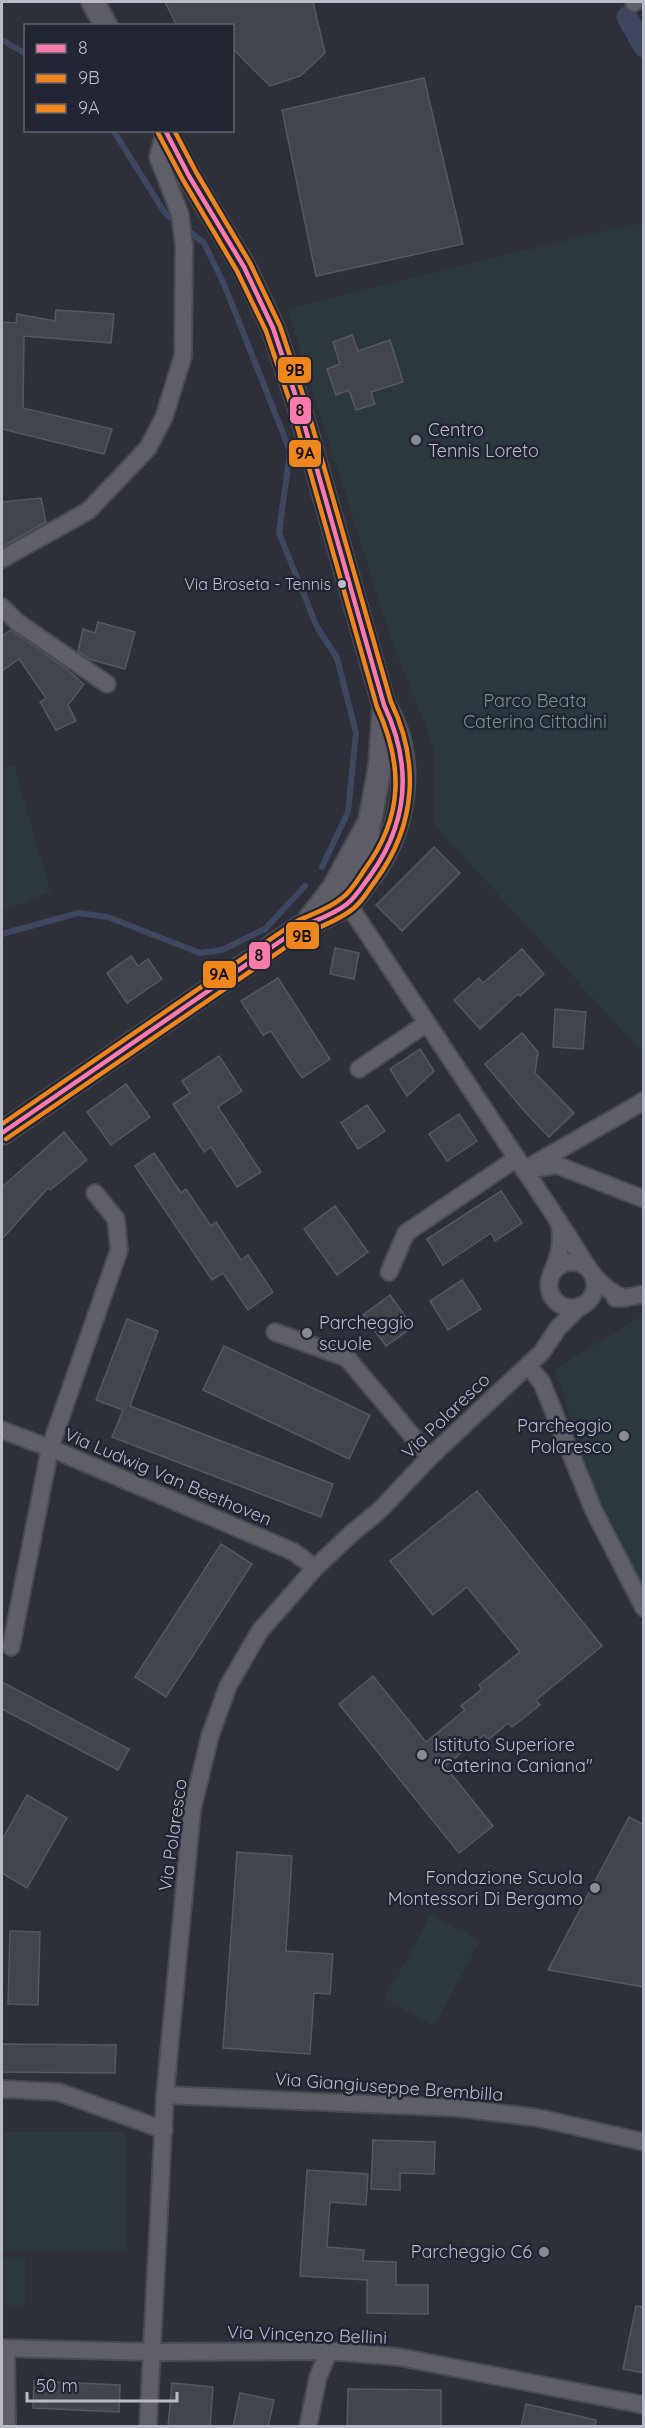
<svg xmlns="http://www.w3.org/2000/svg" width="645" height="2428" font-family="Quicksand,sans-serif">
	<style>
		.green { fill: #2b393f; fill-rule: evenodd }
		.lines { fill: none; stroke-linecap: round; stroke-linejoin: round }
		.stream { stroke: #3e4661; stroke-width: 6 }
		.canal { stroke: #3e4661; stroke-width: 21 }
		.building { fill: #43454d; stroke: #565861; stroke-width: 1.5 }
		.street-casing { stroke: #494b52; stroke-width: 20 }
		.secondary-casing { stroke: #494b52; stroke-width: 26 }
		.street { stroke: #5e5f67; stroke-width: 16 }
		.secondary { stroke: #5c5d66; stroke-width: 22 }
		.bus-1-casing { stroke: #212534; stroke-width: 9 }
		.bus-2-casing { stroke: #212534; stroke-width: 9 }
		.bus-3-casing { stroke: #212534; stroke-width: 9 }
		.bus-1 { stroke: #f87bac; stroke-width: 4.5 }
		.bus-2 { stroke: #ef861d; stroke-width: 4.5 }
		.bus-3 { stroke: #ef861d; stroke-width: 4.5 }
		.poi-dot { fill: #888a97; stroke: #212534; stroke-width: 2 }
		.bus-dot { fill: #b9bbc9; stroke: #212534; stroke-width: 2 }
		.labels { text-anchor: middle; stroke-width: 5; stroke-linejoin: round; paint-order: stroke }
		.bus-label { font-size: 16px; fill: #b9bbc9; stroke: #212534; text-anchor: end }
		.poi-label { font-size: 18px; fill: #b9bbc9; stroke: #212534; text-anchor: start }
		.park-label { font-size: 18px; fill: #729782; stroke: #212534 }
		.street-label { font-size: 18px; fill: #b9bbc9; stroke: #212534 }
		.line-badge { stroke: #212534; stroke-width: 2 }
		.pale-badge-label { font-size: 16px; text-anchor: middle; font-weight: bold; fill: #111 }
	</style>
	<rect width="100%" height="100%" fill="#2d3039"/>
	<g class="green">
		<path d="M 643,223 L 643,1053 L 435,825 L 434,748 L 391,638 L 287,309 L 600,232 ZM 352,335 L 363,367 L 371,364 L 366,348 L 390,340 L 403,381 L 380,389 L 374,374 L 366,376 L 375,404 L 356,410 L 349,390 L 336,394 L 327,369 L 340,364 L 333,341 Z"/>
		<polygon points="14,766 50,891 2,912 2,767"/>
		<polygon points="643,1315 643,1589 598,1506 555,1369"/>
		<polygon points="431,1915 480,1941 434,2026 385,1999"/>
		<rect x="2" y="2132" width="123" height="118"/>
		<rect x="2" y="2258" width="23" height="47"/>
	</g>
	<g class="lines">
		<g class="stream">
			<polyline points="2,40 26,54"/>
			<polyline points="113,130 165,213 204,243 224,284 290,451 279,533 317,627 337,658 356,733 348,812 322,867"/>
			<polyline points="2,934 78,913 108,917 200,953 222,950 265,929 305,886"/>
		</g>
		<polyline class="canal" points="627,17 644,47"/>
	</g>
	<g class="building">
		<polygon points="165,2 313,2 325,53 300,76 270,86 232,48 232,26 177,26"/>
		<polygon points="424,78 463,244 316,276 282,110"/>
		<polygon points="56,310 114,314 111,343 24,336 23,408 112,429 104,454 2,429 2,322 16,323 17,314 55,321"/>
		<polygon points="352,335 358,351 390,340 403,382 371,392 375,404 356,410 349,390 336,395 327,369 340,364 333,342"/>
		<polygon points="41,498 46,522 2,547 2,502"/>
		<polygon points="98,622 135,632 125,669 89,659 78,651 83,629 95,633"/>
		<polygon points="11,630 64,667 84,684 68,705 76,721 56,730 40,702 46,698 19,659 2,671 2,636"/>
		<polygon points="434,847 460,873 402,931 376,905"/>
		<polygon points="335,948 359,953 354,979 330,974"/>
		<polygon points="522,949 544,974 520,996 518,994 480,1029 454,1000 479,978 483,983"/>
		<polygon points="131,956 138,966 148,959 162,979 127,1003 107,973"/>
		<polygon points="278,978 330,1059 302,1078 271,1031 263,1035 241,1001"/>
		<polygon points="555,1009 586,1012 583,1049 553,1047"/>
		<polygon points="522,1033 538,1052 535,1073 574,1113 549,1137 526,1113 485,1064"/>
		<polygon points="420,1049 434,1071 407,1096 390,1069"/>
		<polygon points="219,1056 242,1091 218,1107 261,1172 237,1187 211,1147 204,1152 173,1104 190,1093 182,1081"/>
		<polygon points="126,1084 150,1117 111,1145 87,1112"/>
		<polygon points="367,1105 385,1131 358,1149 341,1123"/>
		<polygon points="459,1114 477,1141 447,1161 429,1134"/>
		<polygon points="64,1132 87,1160 50,1190 48,1188 2,1239 2,1187"/>
		<polygon points="154,1153 181,1193 186,1189 211,1226 216,1222 241,1260 248,1255 273,1292 248,1310 223,1273 212,1280 135,1166"/>
		<polygon points="501,1191 522,1223 495,1241 491,1233 443,1265 427,1239"/>
		<polygon points="335,1206 368,1252 337,1275 304,1229"/>
		<polygon points="462,1280 481,1309 448,1330 430,1301"/>
		<polygon points="390,1295 413,1327 386,1346 363,1315"/>
		<polygon points="127,1319 158,1331 130,1406 333,1484 321,1517 112,1437 123,1410 96,1400"/>
		<polygon points="224,1346 370,1415 349,1459 203,1390"/>
		<polygon points="477,1491 602,1646 536,1700 540,1705 512,1727 508,1723 488,1740 484,1735 445,1766 493,1826 459,1853 339,1704 373,1676 426,1742 465,1710 461,1706 482,1689 479,1685 520,1652 467,1587 433,1615 390,1561"/>
		<polygon points="221,1544 252,1564 166,1697 135,1677"/>
		<polygon points="2,1682 129,1749 118,1770 2,1709"/>
		<polygon points="27,1795 67,1818 27,1888 2,1873 2,1840"/>
		<polygon points="629,1817 644,1825 644,1987 548,1970"/>
		<polygon points="237,1852 292,1856 286,1951 333,1954 330,1994 314,1993 310,2054 223,2048"/>
		<polygon points="10,1931 40,1932 38,2005 8,2004"/>
		<polygon points="2,2044 116,2045 115,2073 2,2072"/>
		<polygon points="373,2140 435,2142 434,2174 400,2173 400,2190 371,2189"/>
		<polygon points="307,2170 368,2174 366,2205 330,2202 327,2247 364,2250 363,2261 396,2262 396,2285 428,2285 428,2314 367,2313 367,2280 300,2276"/>
		<polygon points="636,2306 644,2307 644,2373 623,2369"/>
		<polygon points="34,2381 120,2385 119,2412 33,2408"/>
		<polygon points="172,2383 213,2387 210,2427 168,2427"/>
		<polygon points="348,2389 441,2390 441,2427 347,2427"/>
		<polygon points="240,2393 274,2400 268,2427 233,2427"/>
		<polygon points="526,2404 596,2420 595,2427 521,2427"/>
	</g>
	<g class="lines">
		<defs>
			<g id="street">
				<polyline points="634,2 634,3"/>
				<polyline points="2,559 88,511 148,448 164,417 183,356 184,246 180,214 158,157 165,131"/>
				<polyline points="2,607 17,622 107,684"/>
				<path d="M 371,831 C 372,853 355,875 344,892 L 348,904 L 559,1222 C 564,1242 559,1255 552,1273"/>
				<polyline points="359,1069 427,1023"/>
				<polyline points="531,1169 557,1165 644,1199"/>
				<polyline points="524,1170 644,1101"/>
				<path d="M 561,1226 C 582,1253 590,1286 625,1298"/>
				<circle cx="572" cy="1285" r="23"/>
				<polyline points="389,1272 406,1233 517,1158"/>
				<polyline points="615,1298 625,1298 644,1294"/>
				<polyline points="275,1332 347,1358 430,1457"/>
				<polyline points="528,1365 542,1383 594,1511 644,1608"/>
				<polyline points="2,1430 50,1448 294,1552 315,1568"/>
				<polyline points="11,1647 50,1448 119,1250 116,1219 95,1193"/>
				<polyline points="2,2089 59,2092 164,2130"/>
				<polyline points="165,2095 459,2108 539,2118 644,2142"/>
				<polyline points="2,2348 153,2352 329,2351 399,2357 644,2405"/>
				<polyline points="6,2348 7,2426"/>
				<polyline points="148,2426 165,2095 192,1810 210,1736 228,1686 260,1631 315,1568 352,1533 380,1510 430,1457 542,1352 558,1328 580,1306"/>
				<polyline points="308,2426 318,2377 329,2351"/>
			</g>
			<g id="secondary">
				<polyline points="93,2 106,26"/>
				<polyline points="309,920 333,889 370,821 380,766 384,708"/>
				<path d="M 2,1133 L 301,927 C 316,920 333,914 346,905 C 353,900 359,891 364,884 C 405,835 418,761 384,705 L 299,406 L 273,328 L 244,267 L 189,176 L 165,130"/>
			</g>
		</defs>
		<use href="#street" class="street-casing"/>
		<use href="#secondary" class="secondary-casing"/>
		<use href="#street" class="street"/>
		<use href="#secondary" class="secondary"/>
		<defs>
			<path id="bus-1" d="M 2,1133 L 301,927 C 316,920 333,915 347,904 C 356,897 363,885 370,876 C 409,822 412,764 384,705 L 299,406 L 273,328 L 244,267 L 189,176 L 165,130"/>
			<path id="bus-2" d="M 6,1139 L 305,934 C 321,926 340,920 354,908 C 363,901 369,889 376,880 C 416,825 420,763 391,702 L 306,404 L 280,326 L 250,263 L 196,172 L 174,130"/>
			<path id="bus-3" d="M 2,1124 L 297,921 C 312,914 329,909 342,898 C 352,891 358,879 365,869 C 404,816 403,764 377,707 L 292,408 L 266,331 L 237,271 L 183,180 L 158,133"/>
		</defs>
		<use href="#bus-1" class="bus-1-casing"/>
		<use href="#bus-2" class="bus-2-casing"/>
		<use href="#bus-3" class="bus-3-casing"/>
		<use href="#bus-1" class="bus-1"/>
		<use href="#bus-2" class="bus-2"/>
		<use href="#bus-3" class="bus-3"/>
	</g>
	<g class="poi-dot">
		<circle cx="416" cy="440" r="6"/>
		<circle cx="307" cy="1333" r="6"/>
		<circle cx="624" cy="1436" r="6"/>
		<circle cx="422" cy="1755" r="6"/>
		<circle cx="595" cy="1888" r="6"/>
		<circle cx="544" cy="2252" r="6"/>
	</g>
	<circle class="bus-dot" cx="342" cy="584" r="5"/>
	<g class="labels">
		<g class="bus-label">
			<text x="331" y="590">Via Broseta - Tennis</text>
		</g>
		<g class="poi-label">
			<text x="428" y="436">Centro<tspan x="428" dy="21">Tennis Loreto</tspan></text>
			<text x="319" y="1329">Parcheggio<tspan x="319" dy="21">scuole</tspan></text>
			<text x="612" y="1432" text-anchor="end">Parcheggio<tspan x="612" dy="21">Polaresco</tspan></text>
			<text x="434" y="1751">Istituto Superiore<tspan x="434" dy="21">"Caterina Caniana"</tspan></text>
			<text x="583" y="1884" text-anchor="end">Fondazione Scuola<tspan x="583" dy="21">Montessori Di Bergamo</tspan></text>
			<text x="532" y="2258" text-anchor="end">Parcheggio C6</text>
		</g>
		<g class="park-label">
			<text x="535" y="707">Parco Beata<tspan x="535" dy="21">Caterina Cittadini</tspan></text>
		</g>
		<g class="street-label">
			<text transform="translate(446 1416) rotate(-44)" y="6">Via Polaresco</text>
			<text transform="translate(168 1477) rotate(23)" y="6">Via Ludwig Van Beethoven</text>
			<text transform="translate(173 1835) rotate(-82)" y="6">Via Polaresco</text>
			<text transform="translate(389 2087) rotate(4)" y="6">Via Giangiuseppe Brembilla</text>
			<text transform="translate(307 2335) rotate(2)" y="6">Via Vincenzo Bellini</text>
		</g>
	</g>
	<g class="line-badge">
		<rect x="277" y="356" width="35" height="28" rx="6" fill="#ef861d"/>
		<rect x="289" y="396" width="23" height="29" rx="6" fill="#f87bac"/>
		<rect x="288" y="439" width="34" height="29" rx="6" fill="#ef861d"/>
		<rect x="285" y="921" width="35" height="29" rx="6" fill="#ef861d"/>
		<rect x="248" y="941" width="23" height="29" rx="6" fill="#f87bac"/>
		<rect x="202" y="960" width="35" height="29" rx="6" fill="#ef861d"/>
	</g>
	<g class="pale-badge-label">
		<text x="295" y="376">9B</text>
		<text x="300" y="416">8</text>
		<text x="305" y="459">9A</text>
		<text x="302" y="942">9B</text>
		<text x="259" y="961">8</text>
		<text x="219" y="980">9A</text>
	</g>
	<rect width="645" height="2428" fill="none" stroke="#b9bbc9" stroke-width="6"/>
	<rect x="24" y="24" width="210" height="108" fill="#212534" stroke="#5e6170" stroke-width="1.5"/>
	<rect x="36" y="44" width="30" height="9" fill="#f87bac" stroke="#5e6170" stroke-width="1.5"/>
	<text x="78" y="54" font-size="18" fill="#b9bbc9">8</text>
	<rect x="36" y="74" width="30" height="9" fill="#ef861d" stroke="#5e6170" stroke-width="1.5"/>
	<text x="78" y="84" font-size="18" fill="#b9bbc9">9B</text>
	<rect x="36" y="104" width="30" height="9" fill="#ef861d" stroke="#5e6170" stroke-width="1.5"/>
	<text x="78" y="114" font-size="18" fill="#b9bbc9">9A</text>
	<path d="M27 2392v9h150v-9" fill="none" stroke="#b9bbc9" stroke-width="3"/>
	<text x="36" y="2392" font-size="18" fill="#b9bbc9" stroke="#212534" stroke-width="4.5" paint-order="stroke">50 m</text>
</svg>
